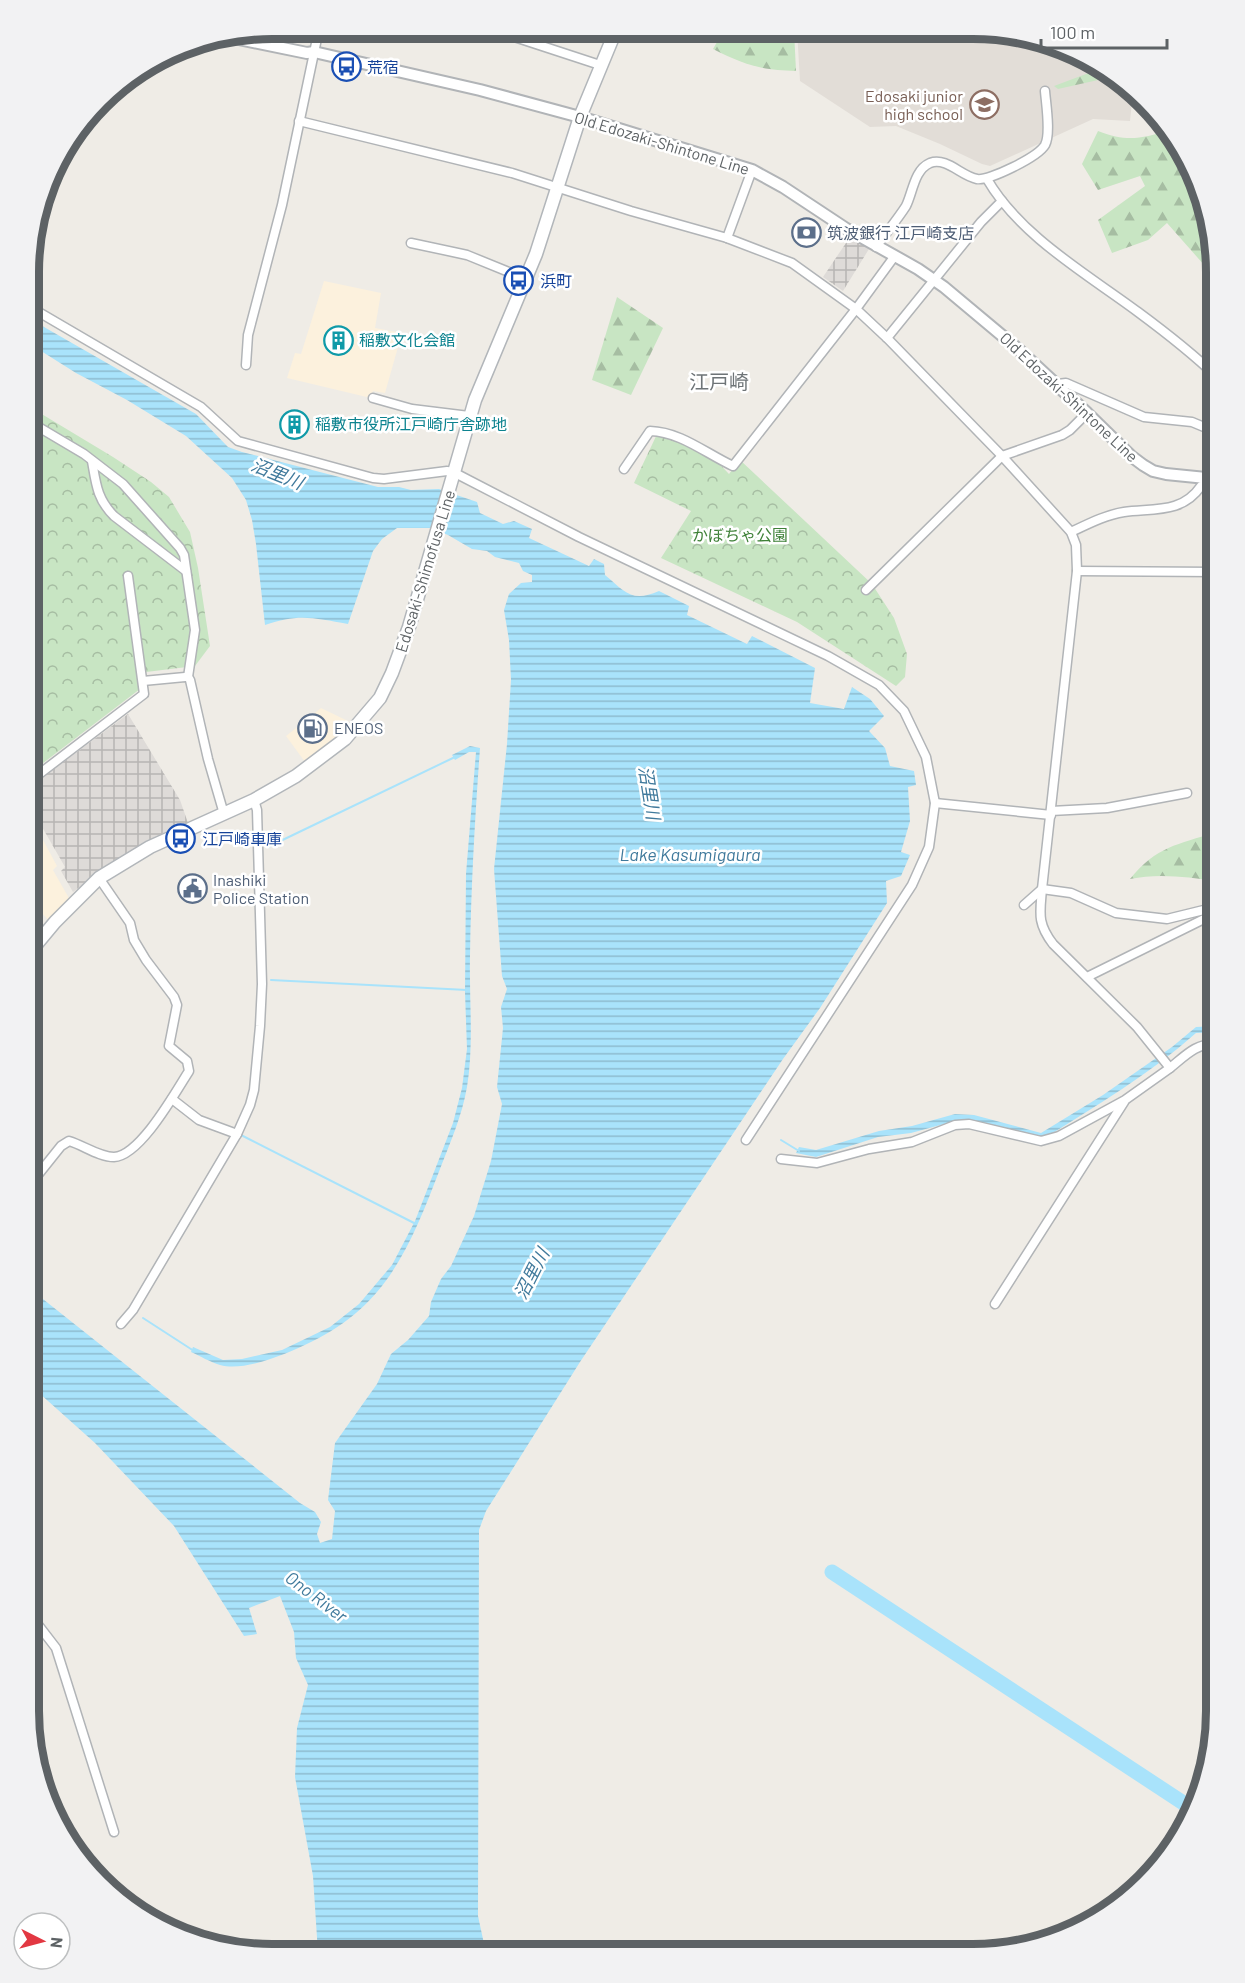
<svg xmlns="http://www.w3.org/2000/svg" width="1245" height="1983" font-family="Barlow,'Noto Sans JP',sans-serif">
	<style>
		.commercial { fill: #fcf1dd }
		.industrial { fill: url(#industrial-grid) }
		.education { fill: #e2ddd7 }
		.forest { fill: url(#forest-firs) }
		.park { fill: url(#park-crowns) }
		.water { fill: url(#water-rules) }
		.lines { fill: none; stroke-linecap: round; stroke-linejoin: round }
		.stream { stroke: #a9e3fb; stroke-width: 2 }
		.river { stroke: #a9e3fb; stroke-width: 15 }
		.minor-casing { stroke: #b1b4b7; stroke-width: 11 }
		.tertiary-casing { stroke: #b1b4b7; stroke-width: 14 }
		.secondary-casing { stroke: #b2b6ba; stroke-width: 15 }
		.minor { stroke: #fff; stroke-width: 8 }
		.tertiary { stroke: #fff; stroke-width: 10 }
		.secondary { stroke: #fff; stroke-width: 12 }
		.labels { text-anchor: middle; stroke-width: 5; stroke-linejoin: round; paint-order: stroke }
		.transit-label { font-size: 16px; fill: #164399; stroke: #fff; text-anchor: start }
		.education-label { font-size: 16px; fill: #785e54; stroke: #fff; text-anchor: end }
		.street-label { font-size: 16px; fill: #5d6265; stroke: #fff }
		.service-label { font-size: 16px; fill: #4e5e75; stroke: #fff; text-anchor: start }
		.culture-label { font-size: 16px; fill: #0d838f; stroke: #fff; text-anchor: start }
		.park-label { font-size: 16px; fill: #3f8138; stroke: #fff }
		.water-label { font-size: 18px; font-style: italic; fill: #407a9c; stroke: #fff }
		.quarter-label { font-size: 20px; fill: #6e7477; stroke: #fff }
		.rim { fill: none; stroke: #5d6265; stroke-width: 8 }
	</style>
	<defs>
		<pattern id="industrial-grid" width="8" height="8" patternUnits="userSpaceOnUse" patternTransform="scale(1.5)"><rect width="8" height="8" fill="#dedbd8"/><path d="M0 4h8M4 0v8" fill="none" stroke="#b7b5b3"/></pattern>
		<pattern id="forest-firs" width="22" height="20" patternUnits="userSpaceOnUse" patternTransform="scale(1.5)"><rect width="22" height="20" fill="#c8e5c3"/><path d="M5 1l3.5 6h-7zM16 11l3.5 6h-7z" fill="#a6bda2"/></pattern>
		<pattern id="park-crowns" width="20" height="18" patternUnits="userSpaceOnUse" patternTransform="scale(1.5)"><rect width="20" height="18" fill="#c8e5c3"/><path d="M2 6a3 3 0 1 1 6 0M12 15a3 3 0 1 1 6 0" fill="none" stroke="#a6bda2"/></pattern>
		<pattern id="water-rules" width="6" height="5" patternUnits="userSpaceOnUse" patternTransform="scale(1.5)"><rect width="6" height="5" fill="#a9e3fb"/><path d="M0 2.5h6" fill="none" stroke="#8dbbcf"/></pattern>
	</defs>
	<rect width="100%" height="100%" fill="#efece6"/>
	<g class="commercial">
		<polygon points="324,281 381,293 375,328 402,333 385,393 373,391 371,398 287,378 295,353 301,354"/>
		<polygon points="321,708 352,723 337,738 305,762 286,736"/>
		<polygon points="42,838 57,866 53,870 70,900 50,922 30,900 30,849"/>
	</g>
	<g class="industrial">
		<polygon points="850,237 869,249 843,291 823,277"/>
		<polygon points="128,714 180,800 188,823 165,832 120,857 73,892 61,871 65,867 30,806 30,787"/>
	</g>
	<polygon class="education" points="797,30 1005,31 1066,47 1121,79 1133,91 1130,121 1093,119 990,166 982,164 940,144 896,126 870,127 800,81"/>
	<g class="forest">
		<path d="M 724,30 L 794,30 L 796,71 C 760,70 745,65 713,49 Z"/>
		<polygon points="1102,68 1116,76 1058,89 1054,86"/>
		<path d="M 1170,130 L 1198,179 L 1215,264 L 1205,266 L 1167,223 L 1148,240 L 1112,253 L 1098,220 L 1145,186 L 1140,176 L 1098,190 L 1082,164 L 1098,131 C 1127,142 1140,139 1170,130 Z"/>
		<polygon points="617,297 663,328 631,395 592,380"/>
		<path d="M 1216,832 L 1216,881 C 1188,877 1158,873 1130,879 C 1157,846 1177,845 1216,832 Z"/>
	</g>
	<g class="park">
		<polygon points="30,407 113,457 151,482 169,497 190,532 198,568 210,646 195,666 138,673 140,689 30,773"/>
		<polygon points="658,432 708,452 729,474 740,460 872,584 894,618 907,654 905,677 896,686 797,622 661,558 691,511 634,483"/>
	</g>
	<g class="water">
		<path d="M 30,319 L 196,414 L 228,447 L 242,452 L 378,487 L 399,487 L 411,490 L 439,489 L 477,502 L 480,513 L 503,524 L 514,521 L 532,529 L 529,538 L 589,566 L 594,559 L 604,564 L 605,575 C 625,592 632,603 659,591 L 689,606 L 687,615 L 747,644 L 752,636 L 815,668 L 810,703 L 844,709 L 852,687 L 870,699 L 884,716 L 869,731 L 885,748 L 890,766 L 914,771 L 916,785 L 908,787 L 910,821 L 901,852 L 910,855 L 901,876 L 886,881 L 887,903 L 820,1008 L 783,1059 L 580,1362 L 486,1511 L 479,1530 L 478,1916 L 486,1953 L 318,1953 L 313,1876 L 295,1777 L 297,1728 L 308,1685 L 296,1658 L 294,1632 L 280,1596 L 249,1608 L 257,1634 L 244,1636 L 174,1526 L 95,1443 L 29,1384 L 29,1288 L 300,1503 L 315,1512 L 321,1522 L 317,1534 L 320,1543 L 332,1539 L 335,1511 L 328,1500 L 335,1443 L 377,1384 L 391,1354 L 408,1340 L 429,1316 L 431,1302 L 441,1279 L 451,1266 L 474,1216 L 491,1161 L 502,1104 L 497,1087 L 503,1028 L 501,1007 L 507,989 L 502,976 L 494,869 L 507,744 L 511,680 L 509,640 L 504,610 L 509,594 L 521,583 L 532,582 L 532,575 L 523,571 L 519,563 L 495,557 L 487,551 L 472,549 L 448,535 L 430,528 L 397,528 L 382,539 L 373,551 L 348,624 C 315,618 298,613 265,625 L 256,544 L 252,520 L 246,500 L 232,478 L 186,436 L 127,400 L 76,373 L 30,344 Z"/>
		<path d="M 470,746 L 480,748 C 475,817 471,886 470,956 C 469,1000 474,1044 467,1087 C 462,1116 450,1143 440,1169 C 411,1244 388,1305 311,1342 C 288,1353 246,1372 220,1365 C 210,1362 200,1356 191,1352 L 193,1347 L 223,1360 L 242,1359 L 282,1350 L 330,1327 L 359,1304 L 392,1265 L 415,1221 L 453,1123 L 462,1088 L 467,1049 L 465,992 L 466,874 L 476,752 L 469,752 L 455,760 L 452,755 Z"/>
		<path d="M 1216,1026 L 1216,1032 L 1196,1033 C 1150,1074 1096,1106 1043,1139 L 955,1121 L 911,1133 L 878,1137 L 816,1157 L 796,1153 L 799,1147 L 816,1150 L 879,1131 L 912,1126 L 955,1114 L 974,1115 L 1041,1133 L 1103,1095 L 1172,1047 L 1196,1027 Z"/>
	</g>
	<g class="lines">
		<g class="stream">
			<polyline points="268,847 455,757"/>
			<polyline points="271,980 467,990"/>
			<polyline points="241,1135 416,1224"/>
			<polyline points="781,1140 799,1151"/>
			<polyline points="143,1318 194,1351"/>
		</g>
		<polyline class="river" points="832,1572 1194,1810"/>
		<defs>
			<g id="minor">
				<polyline points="490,29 600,65"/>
				<path d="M 299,121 L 512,173 L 631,211 L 727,238 L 792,263 L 856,309 L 887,338 L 1002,456 L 1071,532 L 1076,545 L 1077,571 L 1042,889 C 1040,913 1037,923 1053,944 L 1137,1027 L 1170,1068 L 1125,1100 L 1059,1136 L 1041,1141 L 969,1124 L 955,1125 L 912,1142 L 869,1149 L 817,1163 L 781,1159"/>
				<path d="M 987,179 C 1020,236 1087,274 1138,312 C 1165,332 1192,353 1216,376"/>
				<polyline points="727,238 752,170"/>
				<polyline points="411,243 467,255 526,279"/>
				<path d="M 876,247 C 886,233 897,220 906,206 C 913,192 914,170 930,163 C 947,157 961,176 977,179 C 989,181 1038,157 1045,145 C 1051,134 1046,104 1045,91"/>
				<polyline points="30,307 201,407 238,441 373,478 384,479 447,471 455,473 579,537 828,656 879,685 904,711 926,757 935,803 929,847 912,885 746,1140"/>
				<polyline points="887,338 981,222 1002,201"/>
				<polyline points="246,365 248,335 282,205 319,29"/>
				<polyline points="1057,384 1066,383 1144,417 1192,422 1216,432"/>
				<polyline points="373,398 412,409 469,416"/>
				<polyline points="30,422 84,454 123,484 180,548 184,555 195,630 188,677"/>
				<path d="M 92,461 C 96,484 97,499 114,516 L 186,571"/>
				<path d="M 624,469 L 650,431 C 681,432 705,453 733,466 L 856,309 L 894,257"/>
				<path d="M 1071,532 C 1088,524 1105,515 1124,512 C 1153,508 1182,514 1201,486 L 1216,485"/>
				<polyline points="1077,571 1216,572"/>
				<polyline points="866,590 1002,456 1062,435 1070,430 1087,413"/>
				<polyline points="143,681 185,677 188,677 190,680 208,759 224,814"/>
				<polyline points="30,781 144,694 128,576"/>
				<polyline points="935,803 1051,815"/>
				<polyline points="1051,811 1107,808 1187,793"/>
				<polyline points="1024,905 1042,889 1071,893 1116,913 1167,919 1216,907"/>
				<polyline points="1087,977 1216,913"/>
				<path d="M 1170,1068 C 1185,1056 1196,1043 1216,1044"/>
				<polyline points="172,1099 199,1120 237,1134"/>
				<path d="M 29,1186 L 61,1146 L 69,1141 C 83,1145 99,1157 114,1157 C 140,1156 175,1093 189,1071 L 187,1061 L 169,1046 L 177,1005 L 174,997 L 146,960 L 134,940 L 130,923 L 99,878"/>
				<polyline points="995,1304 1124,1102"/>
				<polyline points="121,1324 133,1310 237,1134 250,1105 254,1090 260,1026 262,984 257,810 254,800"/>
				<polyline points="29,1613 56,1648 114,1832"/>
			</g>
			<polyline id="tertiary" points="229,37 307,53 314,52 480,90 580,117 752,170 783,187 845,228 918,269 944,287 1018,349 1087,413 1131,456 1143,465 1153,471 1166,474 1216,479"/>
			<polyline id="secondary" points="30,952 55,922 99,878 150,847 254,800 296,776 345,739 380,698 392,673 409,627 475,400 536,254 580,117 616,30"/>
		</defs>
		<use href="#minor" class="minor-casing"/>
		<use href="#tertiary" class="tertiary-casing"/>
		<use href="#secondary" class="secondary-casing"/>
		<use href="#minor" class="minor"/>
		<use href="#tertiary" class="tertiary"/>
		<use href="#secondary" class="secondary"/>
	</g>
	<defs>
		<symbol id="bus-ring" viewBox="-11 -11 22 22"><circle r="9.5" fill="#fff" stroke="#1a4fb4" stroke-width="1.5"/><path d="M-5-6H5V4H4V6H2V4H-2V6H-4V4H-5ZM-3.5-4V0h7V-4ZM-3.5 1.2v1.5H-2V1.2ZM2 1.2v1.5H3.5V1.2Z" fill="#1a4fb4"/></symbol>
		<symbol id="school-ring" viewBox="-11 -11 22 22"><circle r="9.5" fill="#fff" stroke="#8d6e63" stroke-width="1.5"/><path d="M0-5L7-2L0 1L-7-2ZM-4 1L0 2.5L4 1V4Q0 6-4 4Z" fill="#8d6e63"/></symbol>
		<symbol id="bank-ring" viewBox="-11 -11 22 22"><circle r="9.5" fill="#fff" stroke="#5c6f8a" stroke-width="1.5"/><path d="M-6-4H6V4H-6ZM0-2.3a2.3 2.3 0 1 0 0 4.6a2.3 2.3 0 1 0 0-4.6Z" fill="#5c6f8a"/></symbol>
		<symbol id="building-ring" viewBox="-11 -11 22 22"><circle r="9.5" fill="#fff" stroke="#0f9aa8" stroke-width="1.5"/><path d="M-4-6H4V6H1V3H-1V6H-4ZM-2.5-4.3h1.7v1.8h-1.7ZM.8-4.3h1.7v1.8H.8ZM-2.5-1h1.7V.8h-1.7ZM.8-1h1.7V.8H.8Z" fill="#0f9aa8"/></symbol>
		<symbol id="fuel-ring" viewBox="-11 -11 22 22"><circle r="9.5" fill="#fff" stroke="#5c6f8a" stroke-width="1.5"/><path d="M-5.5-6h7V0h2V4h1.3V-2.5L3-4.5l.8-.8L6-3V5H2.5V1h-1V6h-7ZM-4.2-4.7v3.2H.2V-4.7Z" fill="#5c6f8a"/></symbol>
		<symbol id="civic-ring" viewBox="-11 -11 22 22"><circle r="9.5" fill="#fff" stroke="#5c6f8a" stroke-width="1.5"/><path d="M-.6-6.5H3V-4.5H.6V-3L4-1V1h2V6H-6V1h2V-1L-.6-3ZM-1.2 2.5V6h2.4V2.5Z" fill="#5c6f8a"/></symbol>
	</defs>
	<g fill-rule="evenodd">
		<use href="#bus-ring" x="330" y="50" width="33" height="33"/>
		<use href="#school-ring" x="968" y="88" width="33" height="33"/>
		<use href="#bank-ring" x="790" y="216" width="33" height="33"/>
		<use href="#bus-ring" x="502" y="264" width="33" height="33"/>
		<use href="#building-ring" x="322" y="324" width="33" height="33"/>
		<use href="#building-ring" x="278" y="408" width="33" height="33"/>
		<use href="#fuel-ring" x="296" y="712" width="33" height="33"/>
		<use href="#bus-ring" x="164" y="822" width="33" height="33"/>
		<use href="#civic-ring" x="176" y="872" width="33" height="33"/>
	</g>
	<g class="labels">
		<g class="transit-label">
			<text x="367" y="73">荒宿</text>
			<text x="540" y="287">浜町</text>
			<text x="202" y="845">江戸崎車庫</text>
		</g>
		<g class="education-label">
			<text x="963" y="102">Edosaki junior<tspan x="963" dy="18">high school</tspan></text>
		</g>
		<g class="street-label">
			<text transform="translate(662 143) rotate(17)" y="6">Old Edozaki-Shintone Line</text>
			<text transform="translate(1069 397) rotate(43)" y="6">Old Edozaki-Shintone Line</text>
			<text transform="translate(425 571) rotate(-73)" y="6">Edosaki-Shimofusa Line</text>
		</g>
		<g class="service-label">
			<text x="827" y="239">筑波銀行 江戸崎支店</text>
			<text x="334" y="734">ENEOS</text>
			<text x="213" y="886">Inashiki<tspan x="213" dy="18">Police Station</tspan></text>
		</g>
		<g class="culture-label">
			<text x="359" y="346">稲敷文化会館</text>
			<text x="315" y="430">稲敷市役所江戸崎庁舎跡地</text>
		</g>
		<g class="park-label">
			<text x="740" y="541">かぼちゃ公園</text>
		</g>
		<g class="water-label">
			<text transform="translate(277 474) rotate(22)" y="6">沼里川</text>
			<text transform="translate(649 793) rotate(81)" y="6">沼里川</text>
			<text x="690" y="861">Lake Kasumigaura</text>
			<text transform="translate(532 1274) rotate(-63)" y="6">沼里川</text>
			<text transform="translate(316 1597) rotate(37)" y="6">Ono River</text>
		</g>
		<g class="quarter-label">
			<text x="719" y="389">江戸崎</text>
		</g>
	</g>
	<path d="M0 0H1245V1983H0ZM272 39H973A233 233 0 0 1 1206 272V1711A233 233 0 0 1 973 1944H272A233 233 0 0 1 39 1711V272A233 233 0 0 1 272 39Z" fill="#f2f2f3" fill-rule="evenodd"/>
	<path class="rim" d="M272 39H973A233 233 0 0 1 1206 272V1711A233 233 0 0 1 973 1944H272A233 233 0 0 1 39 1711V272A233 233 0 0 1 272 39Z"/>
	<g transform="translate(42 1941) rotate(96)"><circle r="28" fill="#ffffff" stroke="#bec0c1" stroke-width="1.5"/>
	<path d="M0-4.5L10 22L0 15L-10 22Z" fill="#e23842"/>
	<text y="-9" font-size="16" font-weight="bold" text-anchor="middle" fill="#5d6265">N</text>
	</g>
	<path d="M1041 39v9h126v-9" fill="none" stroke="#5d6265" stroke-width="3"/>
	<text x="1050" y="39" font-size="18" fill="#5d6265" stroke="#ffffff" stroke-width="4.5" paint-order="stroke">100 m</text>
</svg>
